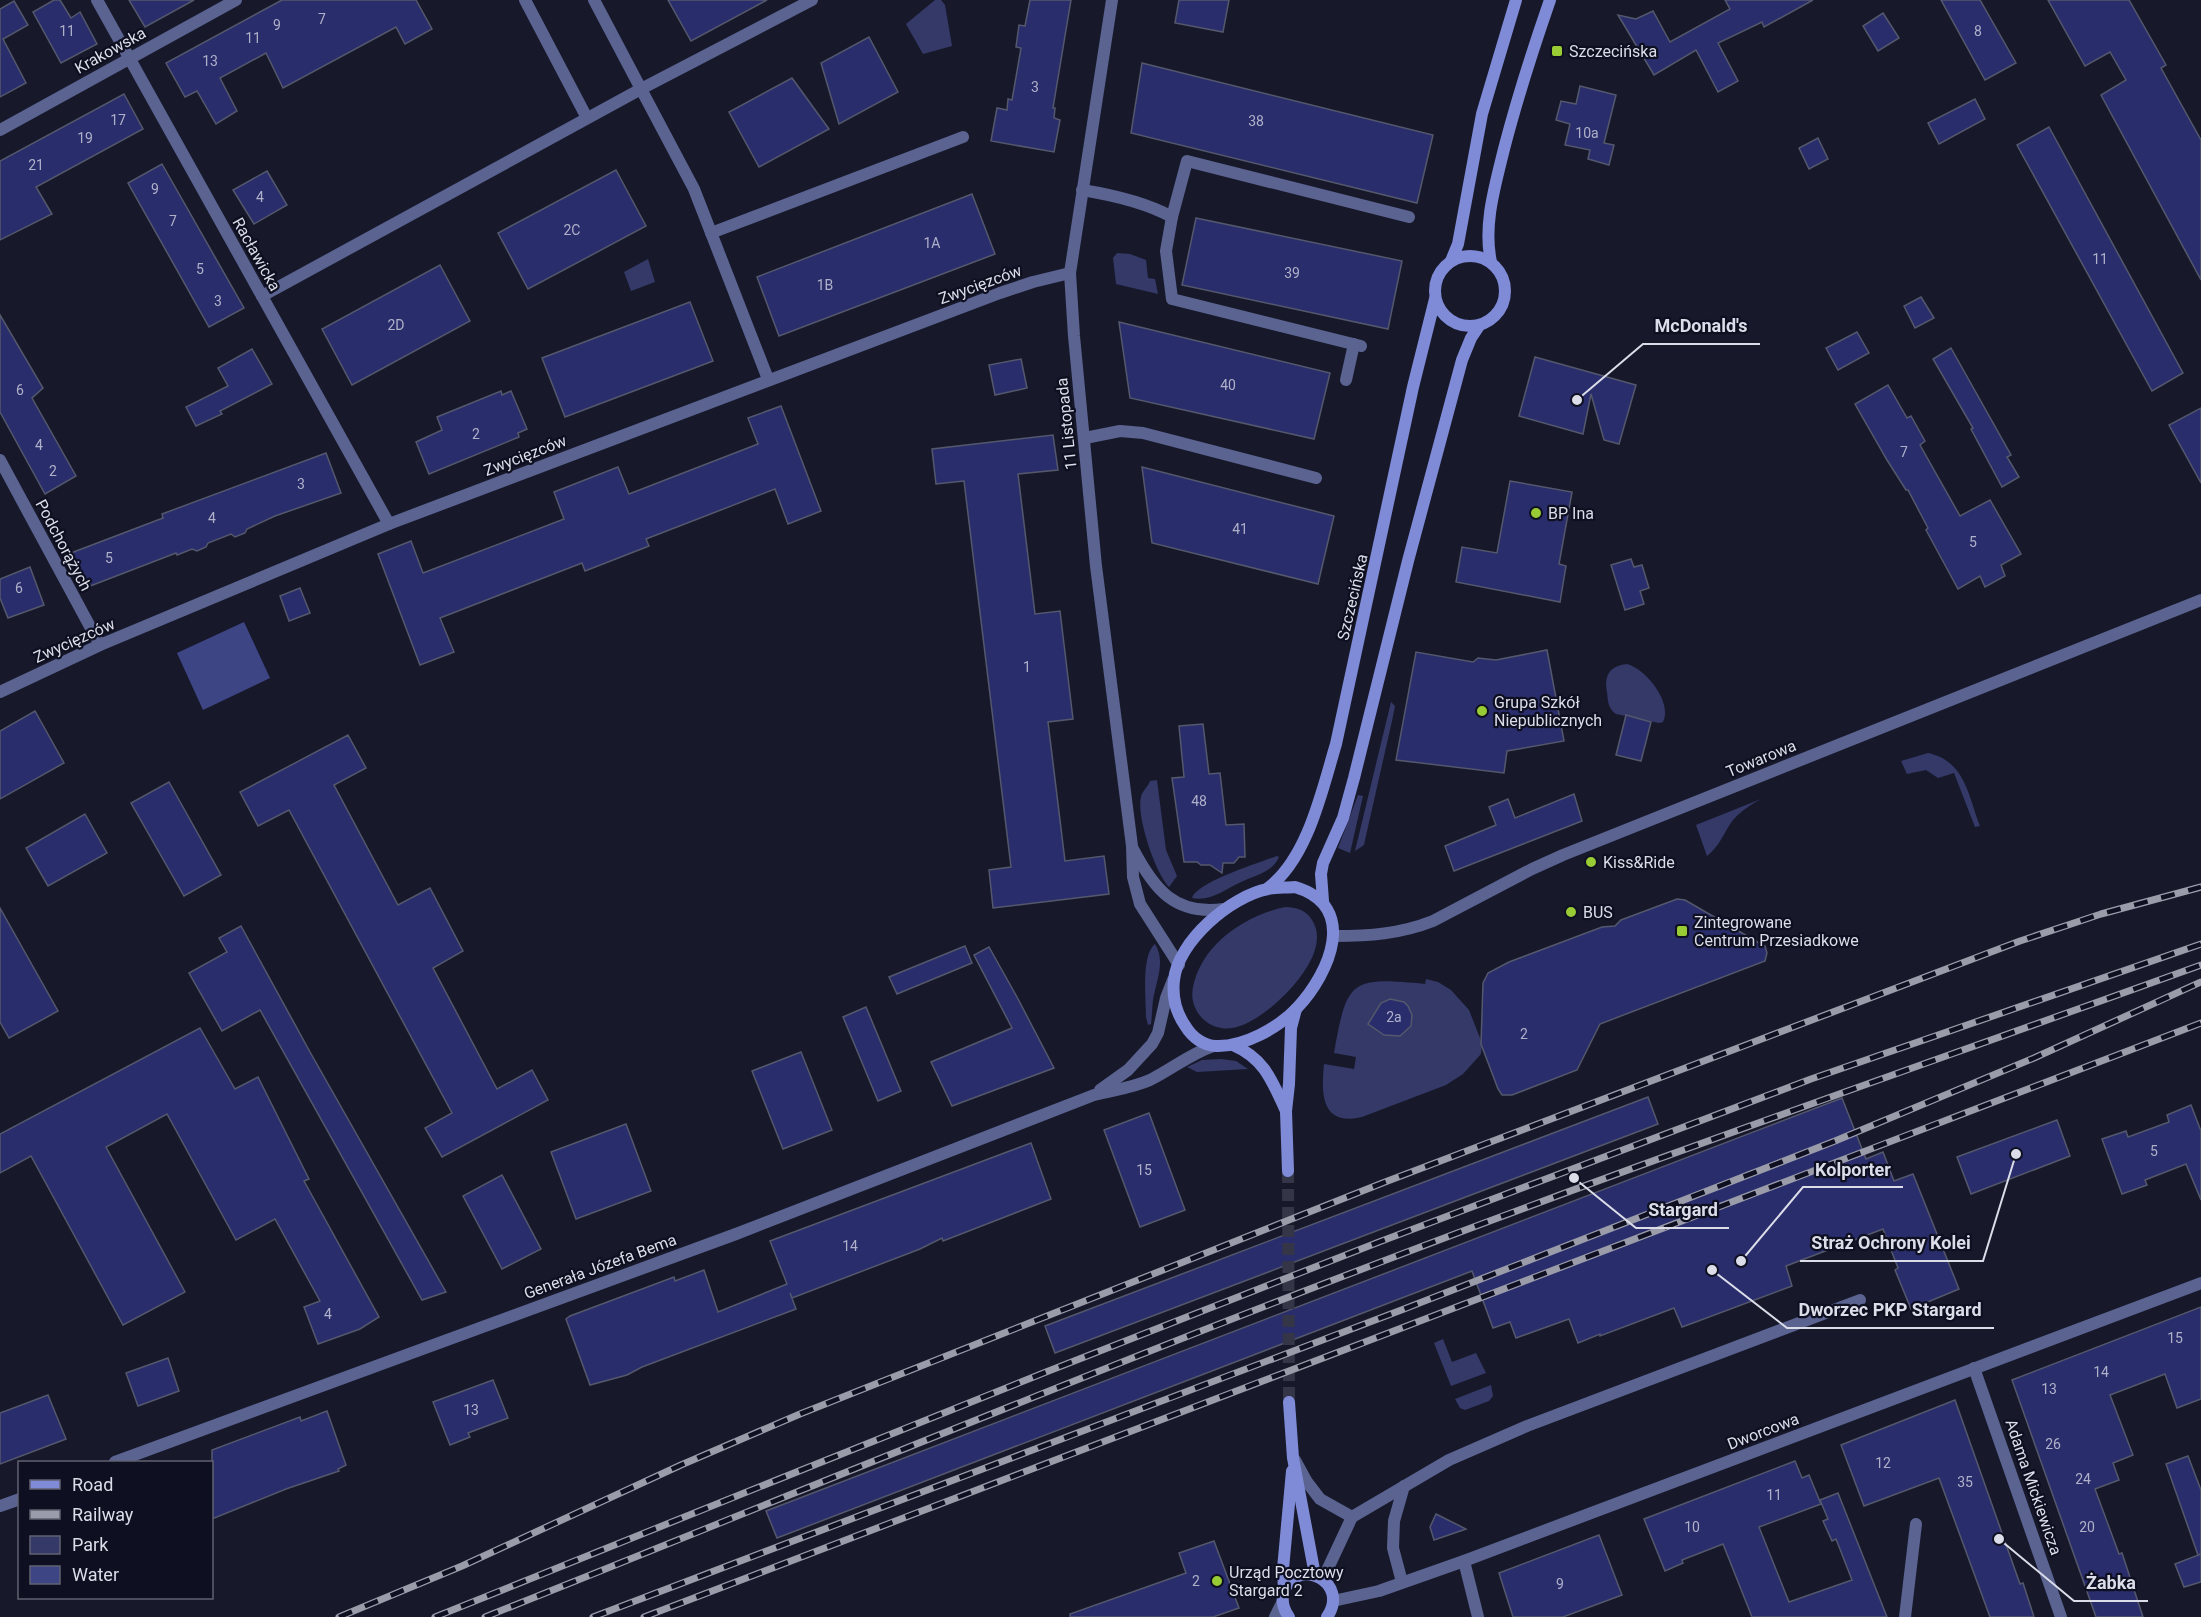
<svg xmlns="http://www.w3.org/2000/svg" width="2201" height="1617" font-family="Roboto,sans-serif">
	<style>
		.green { fill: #343967 }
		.water { fill: #3e4585 }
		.building { fill: #2a2d6b; stroke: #54586c; stroke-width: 1.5 }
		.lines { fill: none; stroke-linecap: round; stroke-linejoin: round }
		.secondary-tunnel { stroke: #343648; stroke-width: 12; stroke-dasharray: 12 6; stroke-linecap: butt }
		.minor { stroke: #5b6391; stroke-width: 12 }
		.tertiary { stroke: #5b6391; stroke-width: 12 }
		.secondary { stroke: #808bd7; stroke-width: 12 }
		.rail-casing { stroke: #9a9caa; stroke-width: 7 }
		.rail { stroke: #0e1021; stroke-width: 4.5; stroke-dasharray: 14; stroke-linecap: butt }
		.poi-dot { fill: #99cb35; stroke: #0e1021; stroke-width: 2 }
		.labels { text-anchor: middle; stroke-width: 4.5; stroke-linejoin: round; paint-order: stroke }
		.number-label { font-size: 14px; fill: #afb1ca }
		.street-label { font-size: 16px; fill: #dbdde9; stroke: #0e1021 }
		.poi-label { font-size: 16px; fill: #dbdde9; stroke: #0e1021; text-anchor: start }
		.leader { fill: none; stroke: #dbdde9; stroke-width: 2 }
		.callout-dot { fill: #dbdde9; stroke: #0e1021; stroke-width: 2 }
		.callout-label { font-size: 18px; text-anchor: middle; font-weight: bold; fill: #dbdde9; stroke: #0e1021; stroke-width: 4.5; stroke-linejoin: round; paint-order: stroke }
	</style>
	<rect width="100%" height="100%" fill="#17192b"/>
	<g class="green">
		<polygon points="935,0 941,0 945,5 952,46 923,54 906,24"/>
		<polygon points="1117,253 1130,254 1146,260 1148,278 1155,279 1158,294 1116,284 1113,258"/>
		<polygon points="648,259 655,282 631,291 624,272"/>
		<path d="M 1627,664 C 1646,669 1673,703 1663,722 L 1659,723 L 1616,714 C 1608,708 1608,702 1607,692 C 1604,676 1609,666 1627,664 Z"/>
		<polygon points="1391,702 1395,706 1392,721 1365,840 1364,845 1355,851"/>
		<path d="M 1928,753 C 1965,761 1968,795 1980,826 L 1975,827 L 1954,773 L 1938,778 L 1926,770 L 1907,774 L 1901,761 Z"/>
		<path d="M 1157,780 L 1166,850 L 1177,876 L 1169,887 C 1155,873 1136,815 1141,797 C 1142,791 1148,787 1150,781 Z"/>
		<polygon points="1358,795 1363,796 1350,853 1338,848"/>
		<path d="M 1761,799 C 1750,805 1741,811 1733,820 C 1724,832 1720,846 1707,856 L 1696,825 Z"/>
		<path d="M 1277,856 L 1279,857 C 1272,873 1255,875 1241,882 C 1225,889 1211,902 1192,898 C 1197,882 1259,863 1277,856 Z"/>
		<path d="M 1285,907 C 1296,907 1306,910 1312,920 C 1334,953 1278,1007 1251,1021 C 1242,1026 1231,1030 1221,1028 C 1202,1025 1189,1006 1193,987 C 1202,944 1244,916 1285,907 Z"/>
		<path d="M 1155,944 C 1166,961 1156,982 1153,1000 C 1152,1008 1152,1016 1151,1024 L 1148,1025 L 1146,1017 C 1146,999 1141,955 1155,944 Z"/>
		<path d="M 1426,979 L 1438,982 L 1451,990 L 1469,1010 L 1482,1043 L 1481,1054 L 1463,1074 L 1446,1085 L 1362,1117 C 1321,1127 1321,1093 1324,1064 L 1354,1069 L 1356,1057 L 1334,1053 C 1347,979 1351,977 1425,984 Z"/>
		<polygon points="1221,1059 1236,1061 1248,1069 1197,1072 1187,1067 1202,1060"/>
		<polygon points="1443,1339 1452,1362 1476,1353 1486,1373 1451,1386 1434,1343"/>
		<polygon points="1491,1385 1493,1396 1489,1401 1465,1410 1460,1408 1455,1399"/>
	</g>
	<polygon class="water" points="244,622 270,678 203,710 177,653"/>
	<g class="building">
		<polygon points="54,0 60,0 71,18 80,12 97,44 61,63 33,12"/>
		<polygon points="129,0 194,0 145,27"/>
		<polygon points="282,0 416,0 432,29 405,44 396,27 283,88 266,53 220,78 237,111 216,124 197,91 185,97 166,63"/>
		<polygon points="668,0 767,0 691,41"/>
		<polygon points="1030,0 1071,0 1053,108 1055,108 1054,118 1060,120 1054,152 991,141 997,108 1007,110 1008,99 1012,100 1021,48 1016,47 1019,25 1025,26"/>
		<polygon points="1179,0 1229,0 1223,32 1175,23"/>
		<polygon points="1725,0 1813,0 1764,27 1762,22 1718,43 1738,81 1718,92 1696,50 1654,75 1618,15 1636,19 1653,11 1670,42 1730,9"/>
		<polygon points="1941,0 1980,0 2016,63 1985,80"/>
		<polygon points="2048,0 2129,0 2166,65 2161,68 2201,140 2201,280 2101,95 2126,80 2110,52 2085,66"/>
		<polygon points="14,1 28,25 3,39 26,83 0,97 0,9"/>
		<polygon points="1883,13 1899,38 1878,51 1863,26"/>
		<polygon points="869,37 898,92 839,124 821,63"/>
		<polygon points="1142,63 1433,135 1417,203 1131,133"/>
		<polygon points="792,78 829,129 759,167 729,112"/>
		<polygon points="1580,86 1616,95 1604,143 1614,145 1609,165 1588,159 1590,150 1565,145 1570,124 1556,120 1561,101 1576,104"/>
		<polygon points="124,94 143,129 36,187 52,214 0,240 0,161"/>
		<polygon points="1975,99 1985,119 1939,144 1928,123"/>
		<polygon points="2049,127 2183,373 2152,391 2017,145"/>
		<polygon points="1818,138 1828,159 1809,169 1799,148"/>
		<polygon points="162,164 244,308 209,327 128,183"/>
		<polygon points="616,170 646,226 528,289 498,233"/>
		<polygon points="267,171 287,205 254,224 233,190"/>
		<polygon points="972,194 995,254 779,336 757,277"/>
		<polygon points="1196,218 1402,261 1388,329 1182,285"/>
		<polygon points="440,265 470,321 352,385 322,329"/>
		<polygon points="1921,297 1934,318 1915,328 1904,306"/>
		<polygon points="690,302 713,361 565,417 542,358"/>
		<polygon points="0,315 43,388 32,398 76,476 45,494 0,412"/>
		<polygon points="1119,322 1330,373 1314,439 1130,398"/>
		<polygon points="1857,332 1869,353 1838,370 1826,348"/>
		<polygon points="1951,348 2011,455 2007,457 2019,477 2002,487 1971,429 1973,428 1933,359"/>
		<polygon points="252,349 272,384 220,411 222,414 196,426 186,407 228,386 218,368"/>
		<polygon points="1535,357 1636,385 1619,444 1604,440 1591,394 1583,434 1519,416"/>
		<polygon points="1021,359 1027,388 995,395 989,365"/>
		<polygon points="1888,385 1907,418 1911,416 1925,441 1920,445 1960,516 1990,500 2021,554 2001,565 2005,576 1985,587 1980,576 1958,589 1926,530 1928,528 1908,490 1906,490 1887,460 1855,404"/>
		<polygon points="501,391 502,395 511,391 527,429 518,433 519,437 429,474 416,442 442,430 437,417"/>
		<polygon points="781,406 821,511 788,524 775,489 646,539 649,546 585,571 582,563 440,618 454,652 420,665 378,554 411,541 423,573 564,519 554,492 618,467 629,494 758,444 748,418"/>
		<polygon points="2201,408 2201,483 2169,425"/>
		<polygon points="1053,435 1058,470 1018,474 1035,614 1060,611 1073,719 1048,722 1065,861 1104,856 1109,894 993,908 989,870 1011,867 964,481 936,484 932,449"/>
		<polygon points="326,453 341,493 275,516 247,529 245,533 235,537 231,534 208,543 206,547 197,551 192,549 177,555 176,553 85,588 71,553 163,518 162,514"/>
		<polygon points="1142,467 1334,516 1318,584 1152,543"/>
		<polygon points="1510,481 1572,492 1559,564 1566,566 1560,602 1456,582 1462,547 1497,553"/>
		<polygon points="1631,559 1634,567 1642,565 1649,588 1640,591 1644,604 1625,610 1611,565"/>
		<polygon points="30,567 44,605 8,618 0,598 0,579"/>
		<polygon points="300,588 310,613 289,621 280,596"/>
		<polygon points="1547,650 1564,741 1507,751 1504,773 1396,760 1416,652 1473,662 1478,658 1496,660"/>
		<polygon points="35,711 64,763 0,799 0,731"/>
		<polygon points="1626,715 1651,722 1641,761 1616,755"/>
		<polygon points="1203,724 1209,774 1220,773 1226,825 1244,824 1245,857 1239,857 1234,863 1223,863 1222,873 1210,865 1201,865 1197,862 1184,862 1172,778 1184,777 1179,726"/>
		<polygon points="348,735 366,768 334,785 398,905 430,888 463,951 433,968 497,1089 532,1070 548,1100 442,1157 425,1128 452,1113 289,810 258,826 240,792"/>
		<polygon points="169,782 221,875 184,896 131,803"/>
		<polygon points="1574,794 1582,821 1454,871 1445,846 1496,825 1489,807 1508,799 1515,818"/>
		<polygon points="85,814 107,853 48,886 26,848"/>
		<polygon points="1677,899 1685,900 1761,944 1765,946 1767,953 1765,961 1600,1024 1577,1070 1512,1095 1502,1095 1498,1089 1481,1044 1483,983 1488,973 1509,962 1602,927 1615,926 1621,920"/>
		<polygon points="0,908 58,1011 9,1038 0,1022"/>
		<polygon points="241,926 310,1052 446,1292 422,1300 260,1010 222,1031 189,973 227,952 219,938"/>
		<polygon points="965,946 972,963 897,994 889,977"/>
		<polygon points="989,947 1017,997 1054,1068 952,1106 931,1062 1012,1028 974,955"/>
		<polygon points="1390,999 1404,1002 1408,1006 1412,1015 1411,1026 1400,1036 1384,1035 1368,1024 1381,1003"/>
		<polygon points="866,1007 901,1091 878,1101 843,1017"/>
		<polygon points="200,1028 235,1089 258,1077 309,1179 304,1181 379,1317 360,1329 318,1344 304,1307 320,1301 275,1219 236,1240 167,1114 106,1147 185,1292 123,1325 31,1156 0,1173 0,1134"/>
		<polygon points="801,1052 832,1130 783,1149 752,1071"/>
		<polygon points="1648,1097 1658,1124 1055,1353 1045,1326"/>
		<polygon points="1842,1098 1866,1159 1883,1152 1894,1181 1913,1174 1959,1289 1911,1309 1895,1270 1898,1268 1883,1229 1786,1266 1792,1286 1693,1323 1682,1327 1674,1308 1600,1336 1600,1334 1578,1343 1569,1319 1516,1338 1510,1322 1493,1328 1472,1271 777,1538 766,1511"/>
		<polygon points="2191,1105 2201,1131 2201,1200 2186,1164 2145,1180 2147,1185 2122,1194 2102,1139 2126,1131 2128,1137 2169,1122 2167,1115"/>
		<polygon points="1149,1113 1185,1210 1140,1227 1104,1130"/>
		<polygon points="2057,1120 2070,1156 1971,1194 1957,1157"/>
		<polygon points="626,1124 651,1191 576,1219 551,1152"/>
		<polygon points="1031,1143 1051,1199 943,1241 942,1238 920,1249 792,1298 790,1293 796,1309 642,1367 627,1375 590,1385 566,1319 570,1316 674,1277 675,1281 704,1270 718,1312 787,1284 770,1241"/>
		<polygon points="502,1175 541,1249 502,1269 463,1196"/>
		<polygon points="2201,1307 2201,1399 2177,1408 2165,1374 2110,1395 2133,1455 2113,1463 2119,1480 2095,1489 2119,1554 2122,1553 2143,1617 2096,1617 2012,1380"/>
		<polygon points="168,1358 179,1391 138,1406 126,1373"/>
		<polygon points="493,1380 508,1418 468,1433 470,1437 450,1445 433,1402"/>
		<polygon points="48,1395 66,1439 0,1464 0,1413"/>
		<polygon points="1955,1400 2020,1584 2023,1583 2034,1617 1990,1617 1939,1478 1864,1506 1841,1445"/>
		<polygon points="327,1411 346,1465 338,1469 339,1471 286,1489 212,1519 212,1450 300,1417 301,1421"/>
		<polygon points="2188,1456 2201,1490 2201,1554 2198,1555 2166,1464"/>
		<polygon points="1795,1461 1802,1478 1809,1475 1821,1504 1759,1527 1789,1602 1852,1580 1836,1539 1832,1541 1823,1521 1828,1519 1820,1500 1838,1493 1887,1617 1752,1617 1723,1544 1682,1560 1683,1563 1665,1571 1644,1519"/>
		<polygon points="1436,1514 1466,1529 1434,1540 1430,1527"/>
		<polygon points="1599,1535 1622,1595 1563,1617 1513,1617 1499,1573"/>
		<polygon points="1214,1541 1239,1608 1213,1617 1070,1617 1070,1614 1186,1573 1179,1553"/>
		<polygon points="2201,1554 2201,1582 2184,1587 2175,1564"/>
	</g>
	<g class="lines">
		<polyline class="secondary-tunnel" points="1288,1171 1289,1402"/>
		<g class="minor">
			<polyline points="97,0 389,524"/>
			<polyline points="525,0 587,118"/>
			<polyline points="594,0 641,89 812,0"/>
			<polyline points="1112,0 1070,273 1074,336 1096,566 1132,846 1133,877 1140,904 1179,965"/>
			<polyline points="0,130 236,0"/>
			<path d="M 1082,190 C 1113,195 1145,202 1172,217 L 1187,161 L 1409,217"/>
			<polyline points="1172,217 1166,251 1172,299 1361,346"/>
			<polyline points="711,233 963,137"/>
			<polyline points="262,296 641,89 694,189 768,379"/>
			<polyline points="1346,380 1354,344"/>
			<polyline points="1085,438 1120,431 1143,433 1316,478"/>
			<polyline points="0,460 100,645"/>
			<polyline points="0,692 100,645 389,524 1000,293 1033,282 1070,273"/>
			<path d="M 1133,849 C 1154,889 1175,916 1224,909"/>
			<path d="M 1334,936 C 1369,936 1400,934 1433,921 L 1532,869 L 1563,855 L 2201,600"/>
			<polyline points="1974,1368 2061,1617"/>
			<polyline points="1295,1460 1307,1482 1320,1499 1352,1517"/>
			<polyline points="1464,1561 1478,1617"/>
			<polyline points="1323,1579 1352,1517 1449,1460 1527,1426 1860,1300"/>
			<polyline points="1402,1582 1393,1548 1394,1521 1404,1486"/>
			<polyline points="1333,1601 1379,1591 1464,1561 2201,1283"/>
			<polyline points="1275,1617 1282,1603"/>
			<polyline points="1905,1617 1916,1524"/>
		</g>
		<g class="tertiary">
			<polyline points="1100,1090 1128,1070 1152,1044 1158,1033 1166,998 1173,980"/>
			<path d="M 115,1462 L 736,1234 L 1094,1095 C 1113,1090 1132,1088 1150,1080 C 1172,1069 1190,1054 1213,1046"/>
			<polyline points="0,1506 20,1499"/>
		</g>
		<g class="secondary">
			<circle cx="1470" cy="291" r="35"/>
			<polyline points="1451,261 1458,244 1482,114 1516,0"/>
			<path d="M 1491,262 C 1483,225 1495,186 1504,149 C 1517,99 1533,49 1550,0"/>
			<path d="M 1295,887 C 1359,906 1330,973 1297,1008 C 1278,1028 1244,1047 1216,1046 C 1204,1046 1192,1037 1186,1027 C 1176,1013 1172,997 1174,980 C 1178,941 1231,896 1268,889 C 1276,887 1286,888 1295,887 Z"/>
			<path d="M 1268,888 C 1308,858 1322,790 1336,744 L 1413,387 L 1435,299"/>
			<polyline points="1323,901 1321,874 1323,863 1343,818 1354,778 1408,561 1462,360 1471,338 1479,326"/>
			<path d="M 1233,1045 C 1265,1059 1272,1081 1286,1111"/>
			<polyline points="1288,1171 1286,1111 1289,1084 1291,1028 1296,1009"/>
			<polyline points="1289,1402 1293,1458 1315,1575"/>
			<polyline points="1284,1591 1283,1569 1292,1471"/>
			<path d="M 1289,1617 C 1283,1609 1281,1601 1284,1591 C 1297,1556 1351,1582 1327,1617"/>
		</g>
		<defs>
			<g id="rail">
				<polyline points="339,1617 462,1566 681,1465 800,1414 1385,1182 2020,941 2101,914 2201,887"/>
				<polyline points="435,1617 1046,1372 1379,1242 1811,1079 2201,944"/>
				<path d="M 485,1617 C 785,1498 1084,1374 1386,1260 C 1656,1157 1929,1063 2201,965"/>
				<polyline points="593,1617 1404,1309 1835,1141 2034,1058 2201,982"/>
				<polyline points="644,1617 2201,1023"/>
			</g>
		</defs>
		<use href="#rail" class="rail-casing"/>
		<use href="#rail" class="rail"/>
	</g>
	<g class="poi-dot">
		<rect x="1551" y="45" width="12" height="12" rx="3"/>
		<circle cx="1536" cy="513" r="6"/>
		<circle cx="1482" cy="711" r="6"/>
		<circle cx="1591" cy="862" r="6"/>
		<circle cx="1571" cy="912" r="6"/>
		<rect x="1676" y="925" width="12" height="12" rx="3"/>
		<circle cx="1217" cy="1581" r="6"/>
	</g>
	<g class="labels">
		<g class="number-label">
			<text x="322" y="24">7</text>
			<text x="277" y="30">9</text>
			<text x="67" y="36">11</text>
			<text x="1978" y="36">8</text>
			<text x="253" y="43">11</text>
			<text x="210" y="66">13</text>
			<text x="1035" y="92">3</text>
			<text x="118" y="125">17</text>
			<text x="1256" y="126">38</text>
			<text x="1587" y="138">10a</text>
			<text x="85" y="143">19</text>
			<text x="36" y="170">21</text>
			<text x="155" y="194">9</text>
			<text x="260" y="202">4</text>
			<text x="173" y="226">7</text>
			<text x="572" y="235">2C</text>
			<text x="932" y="248">1A</text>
			<text x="2100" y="264">11</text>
			<text x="200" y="274">5</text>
			<text x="1292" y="278">39</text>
			<text x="825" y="290">1B</text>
			<text x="218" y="306">3</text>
			<text x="396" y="330">2D</text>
			<text x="1228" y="390">40</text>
			<text x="20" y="395">6</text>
			<text x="476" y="439">2</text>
			<text x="39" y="450">4</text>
			<text x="1904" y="457">7</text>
			<text x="53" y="476">2</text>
			<text x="301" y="489">3</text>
			<text x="212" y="523">4</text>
			<text x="1240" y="534">41</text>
			<text x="1973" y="547">5</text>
			<text x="109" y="563">5</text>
			<text x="19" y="593">6</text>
			<text x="1027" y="672">1</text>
			<text x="1199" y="806">48</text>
			<text x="1394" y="1022">2a</text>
			<text x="1524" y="1039">2</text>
			<text x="2154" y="1156">5</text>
			<text x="1144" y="1175">15</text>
			<text x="850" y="1251">14</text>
			<text x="328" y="1319">4</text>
			<text x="2175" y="1343">15</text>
			<text x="2101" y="1377">14</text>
			<text x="2049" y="1394">13</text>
			<text x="471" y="1415">13</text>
			<text x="2053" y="1449">26</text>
			<text x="1883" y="1468">12</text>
			<text x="2083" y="1484">24</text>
			<text x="1965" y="1487">35</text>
			<text x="1774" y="1500">11</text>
			<text x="1692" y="1532">10</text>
			<text x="2087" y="1532">20</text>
			<text x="1196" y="1586">2</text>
			<text x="1560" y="1589">9</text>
		</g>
		<g class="street-label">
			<text transform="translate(110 50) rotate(-29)" y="6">Krakowska</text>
			<text transform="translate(257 254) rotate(61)" y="6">Racławicka</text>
			<text transform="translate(980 284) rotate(-20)" y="6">Zwycięzców</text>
			<text transform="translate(1066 424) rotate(-96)" y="6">11 Listopada</text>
			<text transform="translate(525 455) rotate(-21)" y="6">Zwycięzców</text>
			<text transform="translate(64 545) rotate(62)" y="6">Podchorążych</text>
			<text transform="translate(1352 597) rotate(-77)" y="6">Szczecińska</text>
			<text transform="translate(74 640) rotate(-24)" y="6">Zwycięzców</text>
			<text transform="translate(1761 758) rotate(-22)" y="6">Towarowa</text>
			<text transform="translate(600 1266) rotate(-20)" y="6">Generała Józefa Bema</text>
			<text transform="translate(1763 1431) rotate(-21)" y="6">Dworcowa</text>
			<text transform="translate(2034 1487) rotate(71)" y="6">Adama Mickiewicza</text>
		</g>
		<g class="poi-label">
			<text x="1569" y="57">Szczecińska</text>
			<text x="1548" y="519">BP Ina</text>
			<text x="1494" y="708">Grupa Szkół<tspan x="1494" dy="18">Niepublicznych</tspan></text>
			<text x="1603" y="868">Kiss&amp;Ride</text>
			<text x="1583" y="918">BUS</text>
			<text x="1694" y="928">Zintegrowane<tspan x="1694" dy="18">Centrum Przesiadkowe</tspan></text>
			<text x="1229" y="1578">Urząd Pocztowy<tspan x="1229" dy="18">Stargard 2</tspan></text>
		</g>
	</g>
	<path class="leader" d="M1577 400L1643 344H1760M1741 1261L1803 1187H1903M1574 1178L1636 1228H1729M2016 1154L1983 1261H1800M1712 1270L1787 1328H1994M1999 1539L2074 1601H2148"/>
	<g class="callout-dot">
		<circle cx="1577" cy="400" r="6"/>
		<circle cx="1741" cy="1261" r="6"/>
		<circle cx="1574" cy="1178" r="6"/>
		<circle cx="2016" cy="1154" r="6"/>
		<circle cx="1712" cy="1270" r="6"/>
		<circle cx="1999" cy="1539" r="6"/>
	</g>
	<g class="callout-label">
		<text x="1701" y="332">McDonald's</text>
		<text x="1853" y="1176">Kolporter</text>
		<text x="1683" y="1216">Stargard</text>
		<text x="1891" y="1249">Straż Ochrony Kolei</text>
		<text x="1890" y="1316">Dworzec PKP Stargard</text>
		<text x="2111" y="1589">Żabka</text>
	</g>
	<rect x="18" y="1461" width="195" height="138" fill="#0e1021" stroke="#606271" stroke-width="1.5"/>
	<rect x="30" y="1480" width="30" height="9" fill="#808bd7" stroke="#606271" stroke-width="1.5"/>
	<text x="72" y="1491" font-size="18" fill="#dbdde9">Road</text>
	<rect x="30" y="1510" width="30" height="9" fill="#9a9caa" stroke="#606271" stroke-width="1.5"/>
	<text x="72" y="1521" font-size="18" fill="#dbdde9">Railway</text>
	<rect x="30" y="1536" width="30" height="18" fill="#343967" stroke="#606271" stroke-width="1.5"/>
	<text x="72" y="1551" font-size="18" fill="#dbdde9">Park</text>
	<rect x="30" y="1566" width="30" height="18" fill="#3e4585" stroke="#606271" stroke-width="1.5"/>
	<text x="72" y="1581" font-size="18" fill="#dbdde9">Water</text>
</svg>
